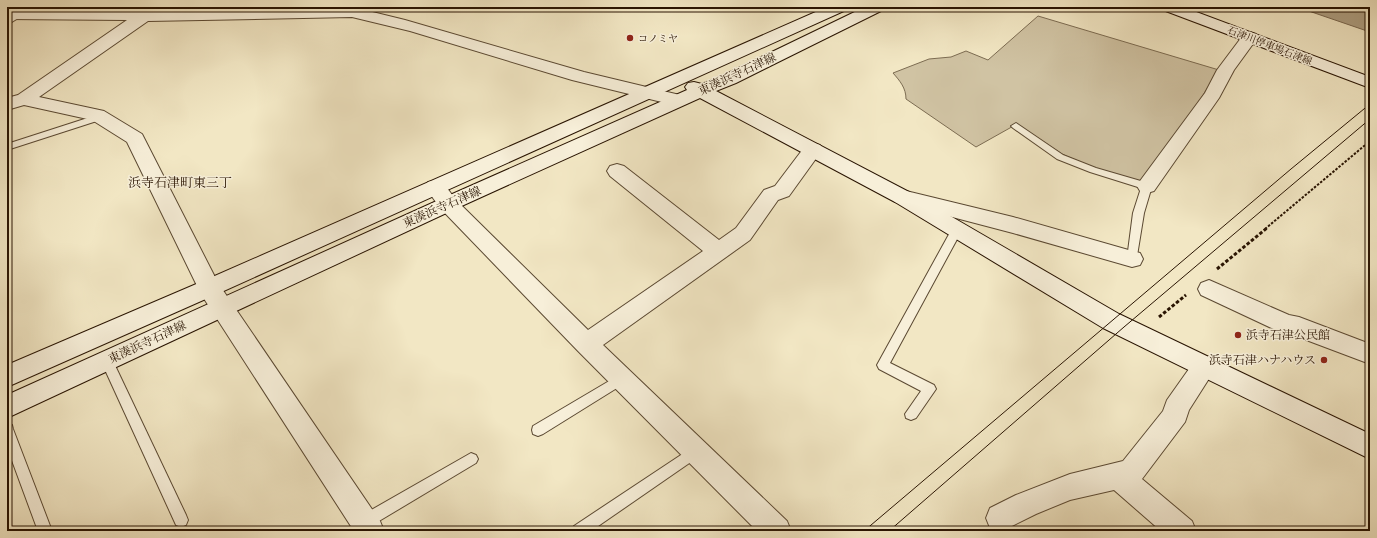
<svg xmlns="http://www.w3.org/2000/svg" width="1377" height="538" font-family="'Old Standard TT','Noto Serif JP',serif">
	<style>
		.green { fill: #d0c3a3; stroke: #7c6c52 }
		.water { fill: #ae9f82; stroke: #79674f }
		.lines { fill: none; stroke-linecap: round; stroke-linejoin: round }
		.lane-casing { stroke: #5b4932; stroke-width: 2 }
		.street-casing { stroke: #5b4932; stroke-width: 2 }
		.secondary-casing { stroke: #291402; stroke-width: 2 }
		.path-far1 { stroke: #291402; stroke-width: 2; stroke-dasharray: 2.5 1.5; stroke-linecap: butt }
		.path { stroke: #291402; stroke-width: 3; stroke-dasharray: 3.5 2; stroke-linecap: butt }
		.lane { fill: #f7efd9; fill-rule: evenodd }
		.street { fill: #f7efd9; fill-rule: evenodd }
		.secondary { fill: #f7efd9; fill-rule: evenodd }
		.tram { stroke: #291402; stroke-width: 1 }
		.poi-dot { fill: #8f2418; stroke: #f7efd9; stroke-width: 1.5 }
		.labels { text-anchor: middle; stroke-width: 3; stroke-linejoin: round; paint-order: stroke }
		.far-poi-label { font-size: 10px; fill: #291402; stroke: #f7efd9; text-anchor: start }
		.far-street-label { font-size: 10px; fill: #291402; stroke: #f7efd9 }
		.street-label { font-size: 12px; fill: #291402; stroke: #f7efd9 }
		.poi-label { font-size: 12px; fill: #291402; stroke: #f7efd9; text-anchor: start }
		.neighbourhood-label { font-size: 13px; fill: #291402; stroke: #f7efd9 }
	</style>
	<rect width="100%" height="100%" fill="#f2e7c4"/>
	<filter id="stains"><feTurbulence type="fractalNoise" baseFrequency=".005" numOctaves="4"/><feColorMatrix values="0 0 0 0 .2 0 0 0 0 .09 0 0 0 0 .02 0 0 0 .5 -.17"/></filter>
	<radialGradient id="worn" r=".72"><stop offset=".6" stop-color="#630" stop-opacity="0"/><stop offset="1" stop-color="#630" stop-opacity=".3"/></radialGradient>
	<path class="green" d="M 1038,16 L 1219,70 L 1182,128 L 1141,182 L 1094,168 L 1062,154 L 1017,124 L 976,147 L 906,99 C 906,88 900,81 893,73 L 929,59 L 951,57 L 966,51 L 988,60 Z"/>
	<polygon class="water" points="1296,7 1370,7 1370,32 1300,8"/>
	<g class="lines">
		<defs>
			<g id="lane">
				<polygon points="16,13 19,13 23,15 7,25 7,19"/>
				<polygon points="100,114 103,115 105,117 103,119 7,150 7,144"/>
				<polygon points="1016,123 1063,155 1096,168 1151,184 1152,186 1144,213 1136,262 1132,263 1128,262 1127,259 1133,213 1141,188 1090,172 1057,159 1013,128 1011,126"/>
				<polygon points="957,226 961,227 962,230 890,363 934,385 936,389 916,418 911,420 906,418 905,414 921,391 879,369 877,365 953,227"/>
				<polygon points="107,356 111,357 186,515 188,520 186,525 181,527 176,525 101,361 103,357"/>
				<polygon points="621,374 625,375 627,379 625,383 543,434 538,436 533,434 532,430 533,426"/>
				<polygon points="7,423 12,425 13,429 52,531 38,531 7,447"/>
				<polygon points="696,445 701,447 703,451 701,455 591,531 572,531 574,526"/>
				<polygon points="471,453 476,455 478,459 476,463 369,527 364,529 359,527 357,522 359,517"/>
			</g>
			<g id="street">
				<polygon points="352,7 405,20 584,72 684,96 687,100 684,104 678,106 572,80 410,31 352,17 148,21 39,97 104,111 142,134 218,283 380,521 384,531 354,531 201,294 127,142 92,120 24,105 7,110 7,98 18,95 127,20 7,19 7,9 144,11"/>
				<polygon points="1250,32 1256,34 1258,37 1234,70 1219,98 1154,191 1147,193 1140,191 1137,186 1140,181 1205,93 1217,70 1244,34"/>
				<path d="M 813,143 L 820,145 L 823,149 L 820,153 L 789,196 L 778,200 L 750,240 L 603,345 L 787,521 L 791,531 L 757,531 L 578,351 L 441,209 L 425,187 L 428,182 C 442,178 447,188 455,199 L 588,330 L 703,251 L 610,176 L 607,171 L 610,166 L 617,164 L 624,166 L 719,240 L 736,228 L 764,190 L 775,186 L 806,145 Z"/>
				<polygon points="902,190 1013,217 1132,251 1140,253 1143,259 1140,265 1132,267 1013,233 895,202 892,197 895,192"/>
				<polygon points="1209,280 1289,315 1299,317 1370,344 1370,364 1293,335 1290,336 1282,333 1201,295 1198,289 1201,283"/>
				<polygon points="1205,356 1214,359 1217,366 1189,410 1185,422 1142,479 1192,521 1196,531 1161,531 1114,490 1070,500 1036,514 1002,531 990,528 986,518 990,508 1016,495 1070,474 1123,461 1163,411 1167,400 1196,359"/>
			</g>
			<g id="secondary">
				<polygon points="827,7 848,7 846,10 217,294 7,387 7,365 201,282"/>
				<polygon points="865,7 885,7 883,10 736,83 716,91 909,192 1119,314 1370,434 1370,459 1103,328 895,202 700,98 455,209 7,418 7,395 441,199 687,90 685,87 688,83 694,82 702,84 724,75"/>
				<polygon points="1161,7 1183,7 1370,77 1370,88 1163,10"/>
			</g>
		</defs>
		<use href="#lane" class="lane-casing"/>
		<use href="#street" class="street-casing"/>
		<use href="#secondary" class="secondary-casing"/>
		<polyline class="path-far1" points="1265,229 1370,141"/>
		<g class="path">
			<polyline points="1217,269 1267,228"/>
			<polyline points="1159,317 1186,295"/>
		</g>
		<use href="#lane" class="lane"/>
		<use href="#street" class="street"/>
		<use href="#secondary" class="secondary"/>
		<g class="tram">
			<polyline points="864,531 1291,169 1370,104"/>
			<polyline points="889,531 1124,327 1370,119"/>
		</g>
	</g>
	<g class="poi-dot">
		<circle cx="630" cy="38" r="4"/>
		<circle cx="1238" cy="335" r="4"/>
		<circle cx="1324" cy="360" r="4"/>
	</g>
	<g class="labels">
		<g class="far-poi-label">
			<text x="638" y="42">コノミヤ</text>
		</g>
		<g class="far-street-label">
			<text transform="translate(1270 45) rotate(21)" y="4">石津川停車場石津線</text>
		</g>
		<g class="street-label">
			<text transform="translate(737 74) rotate(-25)" y="4">東湊浜寺石津線</text>
			<text transform="translate(442 207) rotate(-24)" y="4">東湊浜寺石津線</text>
			<text transform="translate(147 342) rotate(-25)" y="4">東湊浜寺石津線</text>
		</g>
		<g class="poi-label">
			<text x="1246" y="339">浜寺石津公民館</text>
			<text x="1316" y="364" text-anchor="end">浜寺石津ハナハウス</text>
		</g>
		<g class="neighbourhood-label">
			<text x="180" y="187">浜寺石津町東三丁</text>
		</g>
	</g>
	<rect width="1377" height="538" fill="none" stroke="#f2e7c4" stroke-width="24"/>
	<rect x="8" y="8" width="1361" height="522" fill="none" stroke="#291402" stroke-width="2"/>
	<rect x="12" y="12" width="1353" height="514" fill="none" stroke="#291402"/>
	<rect width="100%" height="100%" filter="url(#stains)"/>
	<rect width="100%" height="100%" fill="url(#worn)"/>
</svg>
